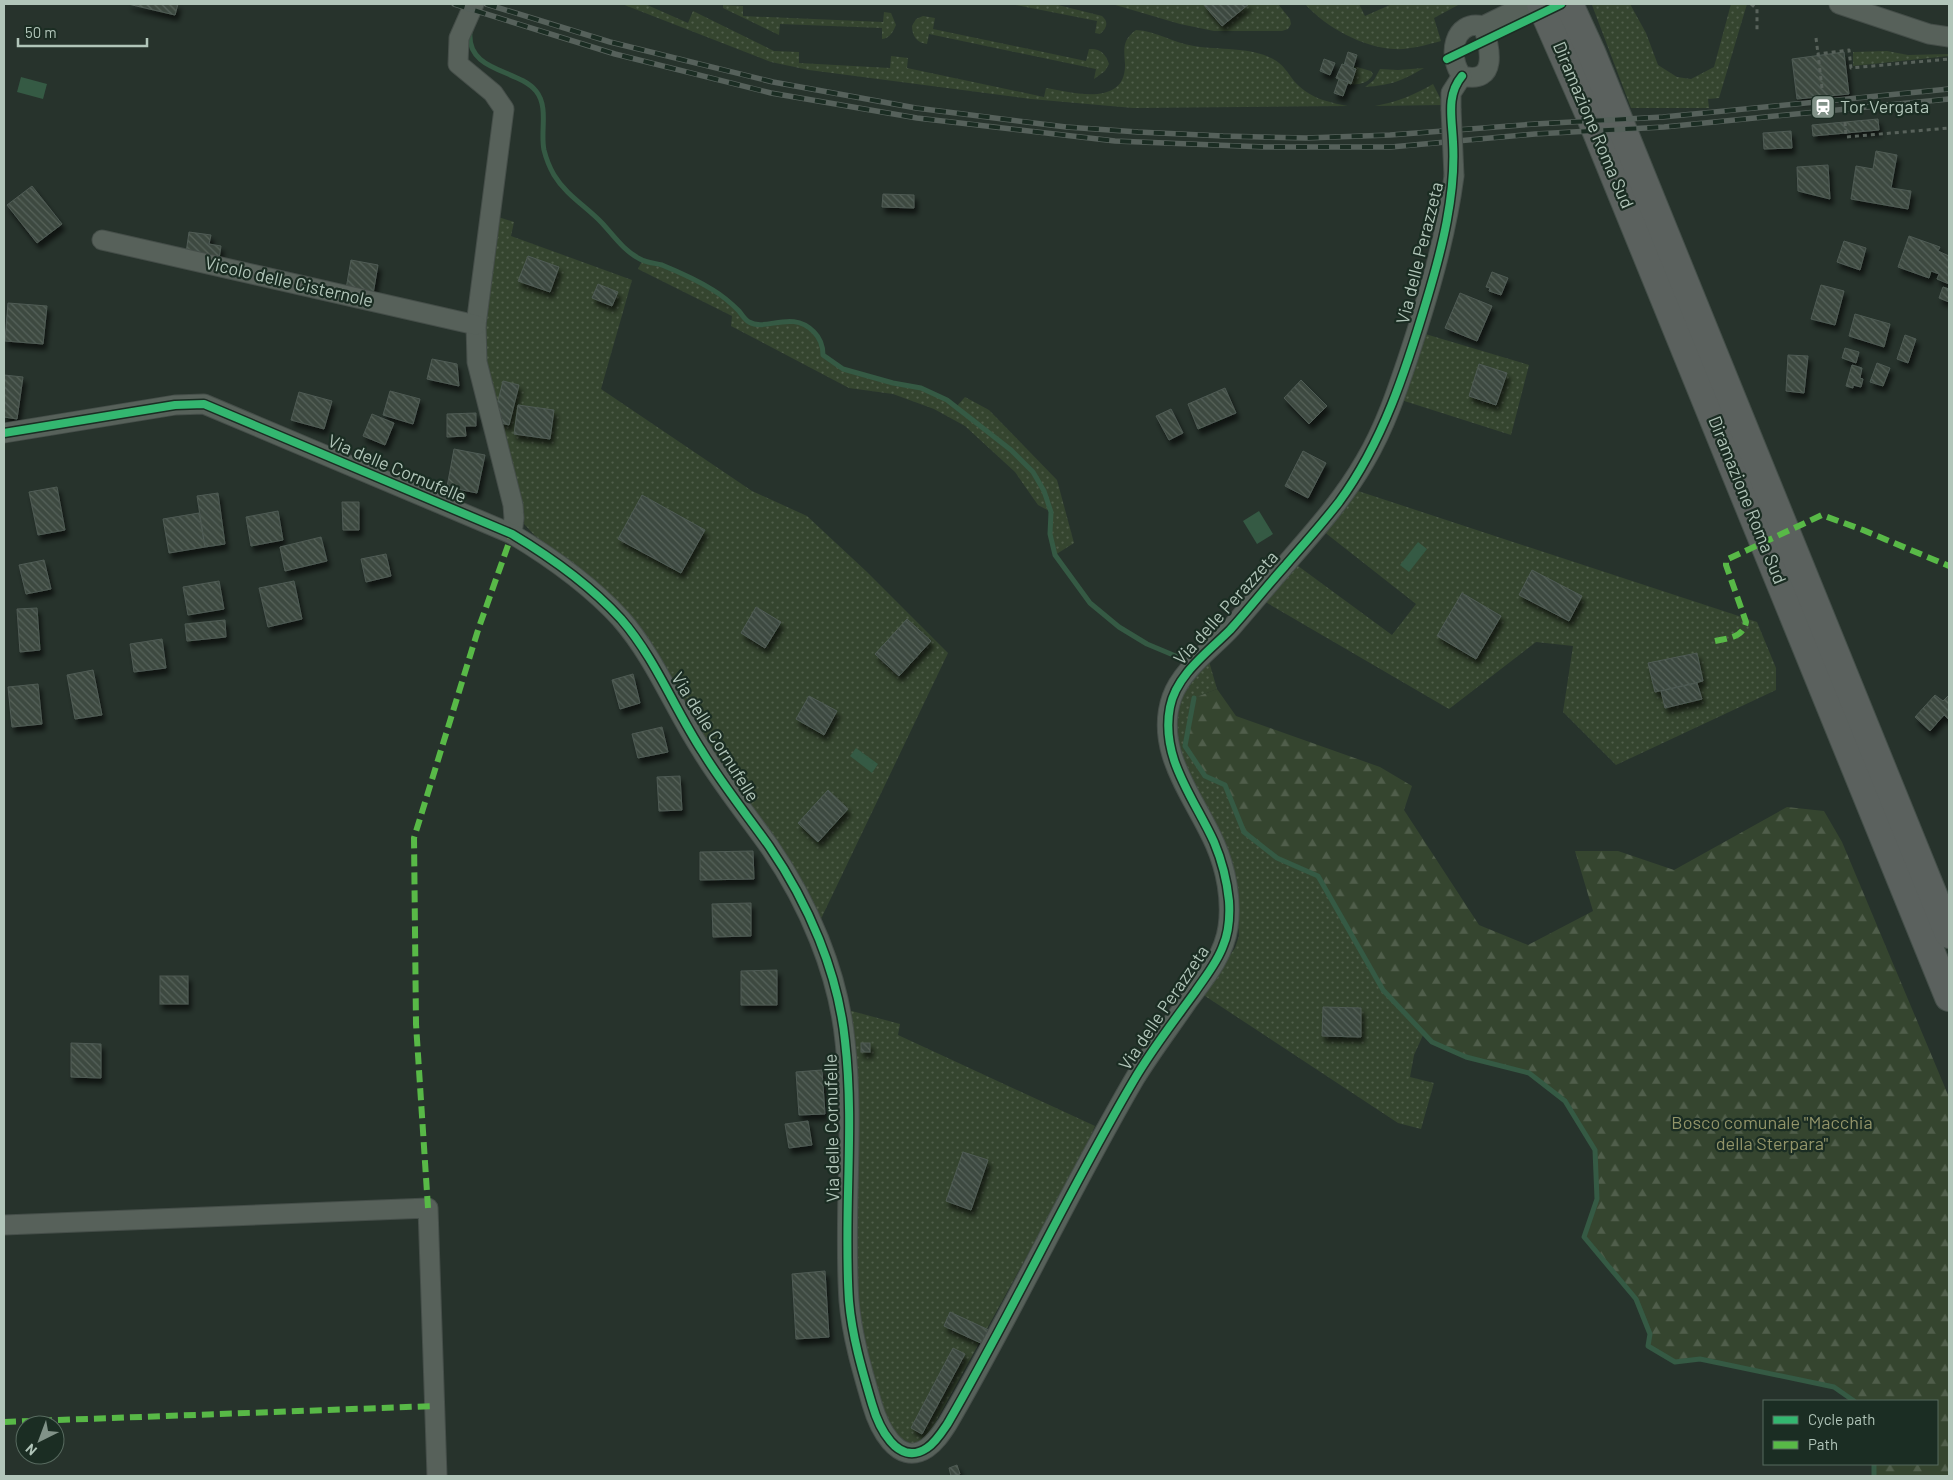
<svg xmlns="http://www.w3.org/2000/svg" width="1953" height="1480" font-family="Barlow,sans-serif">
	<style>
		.grass { fill: url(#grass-dots); fill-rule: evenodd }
		.forest { fill: url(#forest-firs) }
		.water { fill: #355a44 }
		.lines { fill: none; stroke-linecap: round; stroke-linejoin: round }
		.stream { stroke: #355a44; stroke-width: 5 }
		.building { fill: url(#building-back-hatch); stroke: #4f5b54; filter: url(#shadow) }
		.minor-casing { stroke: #454e49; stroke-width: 21 }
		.highway-casing { stroke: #444f49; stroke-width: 30 }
		.path { stroke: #58625b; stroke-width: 3; stroke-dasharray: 4 4; stroke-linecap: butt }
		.minor { stroke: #57615a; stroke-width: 19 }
		.highway { stroke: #5b615e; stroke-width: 28 }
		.rail-casing { stroke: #56615b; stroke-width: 5.5 }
		.rail { stroke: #1b2d23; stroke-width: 4; stroke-dasharray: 11; stroke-linecap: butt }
		.minor-bridge-casing { stroke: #454e49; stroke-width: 21; stroke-linecap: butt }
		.minor-bridge { stroke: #57615a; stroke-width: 19 }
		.quiet { stroke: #58b947; stroke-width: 6; stroke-dasharray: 12 6; stroke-linecap: butt }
		.cycleway-casing { stroke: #1b2d23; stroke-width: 11 }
		.cycleway { stroke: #33b770; stroke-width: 8 }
		.labels { text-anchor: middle; stroke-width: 4.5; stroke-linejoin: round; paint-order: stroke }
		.poi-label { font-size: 18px; fill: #b1c5b9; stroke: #1b2d23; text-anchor: start }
		.street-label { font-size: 18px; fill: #b1c5b9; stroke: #1b2d23 }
		.park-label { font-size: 18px; fill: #929469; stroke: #1b2d23 }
	</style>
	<defs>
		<pattern id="grass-dots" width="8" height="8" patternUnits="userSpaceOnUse" patternTransform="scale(1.25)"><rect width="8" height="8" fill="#35452f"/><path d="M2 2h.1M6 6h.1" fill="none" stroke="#505e4b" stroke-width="1.8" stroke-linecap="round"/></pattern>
		<pattern id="forest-firs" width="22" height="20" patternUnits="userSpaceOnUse" patternTransform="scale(1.25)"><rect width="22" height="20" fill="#35452f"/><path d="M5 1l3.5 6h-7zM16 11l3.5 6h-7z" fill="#505e4b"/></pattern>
		<pattern id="building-back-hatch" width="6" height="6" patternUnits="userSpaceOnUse" patternTransform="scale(1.25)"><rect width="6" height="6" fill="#3d4941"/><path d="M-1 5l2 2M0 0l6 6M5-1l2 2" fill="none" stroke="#57625a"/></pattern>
		<filter id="shadow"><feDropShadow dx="3" dy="5.5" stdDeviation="2.5" flood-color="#0009"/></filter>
	</defs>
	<rect width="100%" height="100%" fill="#27332c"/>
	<g class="grass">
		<path d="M 622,4 L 645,4 L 688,23 L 693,11 L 774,51 L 799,52 L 799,63 L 890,68 L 891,56 L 908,58 L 907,68 L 1044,97 L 1046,88 C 1071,92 1126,108 1125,64 C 1124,49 1122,40 1136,30 C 1156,31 1174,43 1194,46 C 1218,50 1252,47 1273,59 C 1283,64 1288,73 1294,81 C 1309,98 1327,102 1348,106 L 1133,108 L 1031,99 L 809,70 L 771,62 Z"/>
		<path d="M 1011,4 L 1054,4 L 1102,16 C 1109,22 1107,28 1100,34 L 1095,33 L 1097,21 Z"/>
		<polygon points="1112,4 1203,4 1222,26 1249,4 1278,4 1290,19 1291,24 1288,29 1282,31 1214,31 1180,24"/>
		<path d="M 1305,4 L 1359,4 L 1365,16 L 1392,4 L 1460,4 L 1434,18 L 1441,41 C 1426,45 1409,50 1394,49 C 1362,47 1327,28 1305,4 Z"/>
		<polygon points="1593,4 1630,4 1646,33 1658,65 1677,77 1691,79 1714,67 1731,4 1747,4 1719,98 1708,99 1709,108 1631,108 1592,5"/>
		<path d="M 723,5 L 743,6 L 743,16 L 883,22 L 884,12 L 891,13 L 896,25 C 893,32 890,38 882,39 L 882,28 L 780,24 L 779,35 L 723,8 Z"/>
		<path d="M 923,16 L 935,18 L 933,29 L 1086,61 L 1089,49 C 1100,48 1106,54 1109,64 L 1105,71 L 1094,79 L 1096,69 L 929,34 L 927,44 C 917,43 912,36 912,26 L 916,19 Z"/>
		<polygon points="1887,51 1908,55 1949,54 1949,56 1853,66 1853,52"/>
		<path d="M 1353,66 L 1371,71 L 1373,74 C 1368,85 1357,84 1347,85 L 1348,82 L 1351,83 L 1356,69 Z"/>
		<path d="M 1424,68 C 1401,81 1392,85 1365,87 L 1374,80 L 1380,69 L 1398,70 Z"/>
		<path d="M 1433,84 L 1441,100 L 1442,105 L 1375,106 C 1397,102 1414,95 1433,84 Z"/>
		<polygon points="495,216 514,222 511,236 632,280 601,389 752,491 807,516 867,572 948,653 819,923 719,771 659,657 642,629 576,567 536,537 524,524 513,498 478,355"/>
		<path d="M 642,261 C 671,267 703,279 726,298 C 735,305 741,318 751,323 C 756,325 760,324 766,323 C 782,320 801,319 813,331 C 820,338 823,346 823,355 L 843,369 L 893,383 L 921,388 L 947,400 L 956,407 L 965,397 L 989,410 L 1057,480 L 1074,543 L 1055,555 L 1050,534 L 1051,512 L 1038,505 L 1015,472 L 965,426 L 934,409 L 893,394 L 849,388 L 731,326 L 732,316 L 638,269 Z"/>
		<path d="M 1422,333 L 1529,365 L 1511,435 L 1398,399 ZM 1480,364 L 1507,373 L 1496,405 L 1469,396 Z"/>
		<polygon points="1355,490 1757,622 1776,668 1776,690 1616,765 1563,712 1573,646 1536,642 1449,709 1262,600 1294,563 1392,635 1416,604 1323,531"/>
		<polygon points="1208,658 1217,689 1194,698 1204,776 1225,785 1244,832 1277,858 1318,876 1383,990 1424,1033 1414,1055 1410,1077 1434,1083 1421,1129 1398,1123 1202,994 1235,948 1239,936 1237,904 1203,810 1175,743 1179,690"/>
		<path d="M 848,1010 L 900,1024 L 898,1035 L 1095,1126 L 1083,1154 L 929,1434 L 918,1444 C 902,1443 895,1433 885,1421 L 849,1309 L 855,1164 L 854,1033 Z"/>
	</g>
	<polygon class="forest" points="1217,689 1236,716 1380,767 1412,786 1404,810 1479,925 1528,945 1593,911 1575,851 1618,851 1674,870 1787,807 1824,811 1842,842 1949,1097 1949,1476 1874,1476 1874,1464 1937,1464 1937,1401 1854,1401 1834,1387 1700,1359 1675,1362 1648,1346 1650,1334 1636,1299 1584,1237 1597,1199 1595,1150 1565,1101 1529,1073 1466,1057 1432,1042 1383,990 1318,876 1277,858 1244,832 1225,785 1205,776 1185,746 1194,698"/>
	<g class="water">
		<polygon points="21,77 47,84 43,99 17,92"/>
		<polygon points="1259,511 1273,534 1257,544 1243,521"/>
		<polygon points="1418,542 1427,549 1409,572 1400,565"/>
		<polygon points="856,748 878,764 872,773 850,756"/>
	</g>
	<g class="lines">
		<g class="stream">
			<path d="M 470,33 C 467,72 518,69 536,91 C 549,107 540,132 544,150 C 546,158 550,168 554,175 C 566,195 587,207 602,223 C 614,236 624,251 640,259 C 647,263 655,263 662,265 C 679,272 697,280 713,290 C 723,296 731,303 739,311 C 742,315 745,320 749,322 C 766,332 792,309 814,332 C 821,339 823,346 823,355 L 843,369 L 893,383 L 921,388 L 947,400 L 1011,450 L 1033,472 L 1044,491 L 1051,512 L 1050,534 L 1055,555 L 1090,603 L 1119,627 L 1147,644 L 1178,657"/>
			<polyline points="1194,698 1185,746 1205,776 1225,785 1244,832 1277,858 1318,876 1383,990 1432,1042 1466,1057 1529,1073 1565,1101 1595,1150 1597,1199 1584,1237 1636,1299 1650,1334 1648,1346 1675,1362 1700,1359 1834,1387 1854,1401"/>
			<polyline points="1874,1464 1874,1476"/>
		</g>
	</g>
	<g class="building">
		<polygon points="128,4 178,4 175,15"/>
		<polygon points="1203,4 1249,4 1222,26"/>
		<polygon points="1348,52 1357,55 1353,68 1344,65"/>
		<polygon points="1844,52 1849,94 1797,99 1792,59"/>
		<polygon points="1324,59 1335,63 1330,75 1320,71"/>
		<polygon points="1342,64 1356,69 1351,84 1336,78"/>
		<polygon points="1339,79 1348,82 1343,96 1334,93"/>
		<polygon points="1878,119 1879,130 1813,136 1812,125"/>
		<polygon points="1791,131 1792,148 1764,149 1763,133"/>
		<polygon points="1876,151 1897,155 1891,188 1911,191 1908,209 1851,199 1856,166 1873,169"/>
		<polygon points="1828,165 1830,199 1798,191 1797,167"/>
		<polygon points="32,186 62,224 37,243 7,205"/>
		<polygon points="883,194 914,195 914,208 882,207"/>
		<polygon points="189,232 211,235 209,244 221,246 219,259 186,253"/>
		<polygon points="1909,236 1940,247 1938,251 1949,256 1949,284 1937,279 1939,274 1931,271 1929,278 1898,267"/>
		<polygon points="1844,241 1866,248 1860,270 1837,262"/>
		<polygon points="528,256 559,267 550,292 518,281"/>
		<polygon points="351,260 378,265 373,294 346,289"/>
		<polygon points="1492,272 1508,278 1501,295 1489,291 1490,288 1486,287"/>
		<polygon points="598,284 618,292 612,306 592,298"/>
		<polygon points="1821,285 1844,291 1835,325 1811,319"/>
		<polygon points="1943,287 1949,289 1949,302 1939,298"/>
		<polygon points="1460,293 1492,306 1477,341 1445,328"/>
		<polygon points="8,303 47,306 43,344 5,341"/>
		<polygon points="1855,314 1890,324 1884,347 1849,336"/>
		<polygon points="1905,335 1916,339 1908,363 1897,359"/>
		<polygon points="1845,348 1859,352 1856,363 1842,358"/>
		<polygon points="1788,355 1808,356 1804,393 1786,391"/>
		<polygon points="432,359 457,364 459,386 427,379"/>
		<polygon points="1877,363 1890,368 1883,386 1870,382"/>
		<polygon points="1479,364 1507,373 1496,405 1469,396"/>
		<polygon points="1852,365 1862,368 1860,378 1863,379 1861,387 1853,385 1853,388 1846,386"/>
		<polygon points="4,375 23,377 17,419 4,417"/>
		<polygon points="1301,380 1327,406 1309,424 1284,398"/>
		<polygon points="503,381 519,385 509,425 493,421"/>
		<polygon points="1225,388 1236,413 1198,429 1188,404"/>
		<polygon points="390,391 420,399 413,424 383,415"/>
		<polygon points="299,392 332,401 324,429 291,420"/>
		<polygon points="518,405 554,410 550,439 514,434"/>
		<polygon points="1171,409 1183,433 1169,440 1156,416"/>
		<polygon points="476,413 476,426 465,426 466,436 447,437 447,414"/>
		<polygon points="372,414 394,423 385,445 363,436"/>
		<polygon points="454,449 485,455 477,493 447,487"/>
		<polygon points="1303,451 1326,463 1308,498 1285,486"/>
		<polygon points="57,487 65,530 38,535 29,492"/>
		<polygon points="218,493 225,544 205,547 197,496"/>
		<polygon points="642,495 705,530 681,573 618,539"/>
		<polygon points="342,502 359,502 359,530 343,530"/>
		<polygon points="278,511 283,540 251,546 246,517"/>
		<polygon points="199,513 205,547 169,553 163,519"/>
		<polygon points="321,537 327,561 285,571 280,547"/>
		<polygon points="386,554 391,576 366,582 361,559"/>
		<polygon points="44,560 51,589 26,594 19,565"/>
		<polygon points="1532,570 1582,596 1569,621 1519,595"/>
		<polygon points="219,581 224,609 188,615 183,587"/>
		<polygon points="294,581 302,619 268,627 259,588"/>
		<polygon points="1462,593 1501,616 1476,659 1437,636"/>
		<polygon points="756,607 781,622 765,648 741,633"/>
		<polygon points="37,608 40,650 20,652 17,609"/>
		<polygon points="907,619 931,641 899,676 875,654"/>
		<polygon points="225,620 226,637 187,641 185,624"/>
		<polygon points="162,639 166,668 134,672 130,644"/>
		<polygon points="1697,653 1703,681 1655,692 1648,663"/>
		<polygon points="93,670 102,715 75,719 67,675"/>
		<polygon points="633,674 640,703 620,709 612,680"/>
		<polygon points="1697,683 1702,699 1665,708 1661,691"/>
		<polygon points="38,684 42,724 12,727 8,687"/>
		<polygon points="1935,695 1943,701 1949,695 1949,718 1948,719 1944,715 1930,731 1915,717"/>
		<polygon points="809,696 837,711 824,735 796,719"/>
		<polygon points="662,727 668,752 638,758 632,734"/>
		<polygon points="680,776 682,810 659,811 657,777"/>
		<polygon points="828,790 848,809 818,842 798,823"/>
		<polygon points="753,851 754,879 700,880 700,852"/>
		<polygon points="751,903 751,936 713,937 712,904"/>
		<polygon points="777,970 777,1005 741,1005 741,971"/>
		<rect x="160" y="976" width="28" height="28"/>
		<polygon points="1323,1007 1361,1008 1361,1037 1322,1036"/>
		<polygon points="71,1043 101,1044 101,1078 71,1077"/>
		<rect x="861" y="1043" width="9" height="9"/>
		<polygon points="822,1070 825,1114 799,1115 796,1072"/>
		<polygon points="808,1121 812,1145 789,1148 785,1124"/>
		<polygon points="963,1152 988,1160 971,1210 946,1201"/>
		<polygon points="825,1271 829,1337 796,1339 792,1274"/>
		<polygon points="950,1312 991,1331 985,1345 944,1326"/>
		<polygon points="953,1348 965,1354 922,1434 911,1428"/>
		<polygon points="957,1465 960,1474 951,1476 949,1468"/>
	</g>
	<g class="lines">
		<defs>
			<g id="minor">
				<polyline points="474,4 459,38 458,64 493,93 504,109 476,325 477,362 513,505 514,518 512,534"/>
				<polyline points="1839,4 1929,34 1949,37"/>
				<path d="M 1483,26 C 1490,47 1499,85 1462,76 C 1447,57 1453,19 1483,26 L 1528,4"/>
				<polyline points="1451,109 1451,93 1462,76"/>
				<polyline points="102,240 476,325"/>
				<path d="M 4,433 L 175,405 L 204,404 L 512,534 C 552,558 590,585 621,619 C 655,658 674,708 702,751 C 722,784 747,815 769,846 C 808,903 838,972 845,1041 C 855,1127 843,1214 849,1301 C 852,1336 862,1370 872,1404 C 878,1425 897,1468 927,1448 C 936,1442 942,1432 948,1423 C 1014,1310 1069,1191 1135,1078 C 1151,1052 1170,1027 1187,1002 C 1204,979 1224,956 1228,927 C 1232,900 1226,869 1215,844 C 1195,798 1153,751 1172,697 C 1182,669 1212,649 1232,627 C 1252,604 1272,580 1292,557 C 1319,526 1345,496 1365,461 C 1385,427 1397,391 1409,355 C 1428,297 1446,237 1454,176"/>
				<polyline points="4,1225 428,1208 437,1476"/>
			</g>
			<g id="highway">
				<polyline points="1541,4 1592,120 1949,997"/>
				<polyline points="1569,4 1591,52 1949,934"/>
			</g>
		</defs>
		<use href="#minor" class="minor-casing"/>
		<use href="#highway" class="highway-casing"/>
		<g class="path">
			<polyline points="1751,4 1757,9 1757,32"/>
			<polyline points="1816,38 1818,54"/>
			<polyline points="1822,88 1818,54 1849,50 1851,68 1949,59"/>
			<polyline points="1845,122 1846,137 1949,128"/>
		</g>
		<use href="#minor" class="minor"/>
		<use href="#highway" class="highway"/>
		<defs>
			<g id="rail">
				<polyline points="454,4 615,54 771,93 917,118 1115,141 1265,147 1391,147 1535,134 1664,127 1949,99"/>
				<polyline points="486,4 610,42 773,82 916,108 1066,127 1138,132 1223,136 1306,138 1390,135 1535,124 1663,117 1949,89"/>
			</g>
		</defs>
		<use href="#rail" class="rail-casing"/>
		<use href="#rail" class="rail"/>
		<defs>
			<polyline id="minor-bridge" points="1451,109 1454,176"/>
		</defs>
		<use href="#minor-bridge" class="minor-bridge-casing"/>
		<use href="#minor-bridge" class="minor-bridge"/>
		<g class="quiet">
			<path d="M 1715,641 C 1728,638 1743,638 1746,622 L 1726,565 L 1726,560 L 1822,515 L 1863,530 L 1949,566"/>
			<polyline points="428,1208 416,1024 414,838 478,630 512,534"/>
			<polyline points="4,1422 435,1406"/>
		</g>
		<defs>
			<g id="cycleway">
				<polyline points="1447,59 1561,4"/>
				<path d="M 4,433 L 175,405 L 204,404 L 512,534 C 552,558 590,585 621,619 C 655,658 674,708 702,751 C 722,784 747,815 769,846 C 808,903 838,972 845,1041 C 855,1127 843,1214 849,1301 C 852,1336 862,1370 872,1404 C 878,1425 897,1468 927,1448 C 936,1442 942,1432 948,1423 C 1013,1311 1068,1192 1134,1080 C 1152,1049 1174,1021 1195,992 C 1205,977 1217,963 1223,946 C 1229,932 1230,917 1229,901 C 1227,881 1222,861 1214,842 C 1194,798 1160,758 1170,707 C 1176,675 1208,652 1230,630 C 1249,609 1266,587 1285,566 C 1303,545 1322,524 1339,502 C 1383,442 1406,370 1427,299 C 1442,249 1456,194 1453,142 C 1452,118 1446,95 1462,76"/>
			</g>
		</defs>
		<use href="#cycleway" class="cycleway-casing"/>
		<use href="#cycleway" class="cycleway"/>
	</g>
	<defs>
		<symbol id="station-square" viewBox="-11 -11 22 22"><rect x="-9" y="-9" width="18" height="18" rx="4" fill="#819288" stroke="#1b2d23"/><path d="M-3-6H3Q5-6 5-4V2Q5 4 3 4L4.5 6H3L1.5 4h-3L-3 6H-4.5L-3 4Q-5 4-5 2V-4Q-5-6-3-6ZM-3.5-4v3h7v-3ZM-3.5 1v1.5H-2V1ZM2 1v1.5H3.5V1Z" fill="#fff"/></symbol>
	</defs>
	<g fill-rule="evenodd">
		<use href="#station-square" x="1809" y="93" width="28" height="28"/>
	</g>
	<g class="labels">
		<g class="poi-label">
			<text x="1840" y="113">Tor Vergata</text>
		</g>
		<g class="street-label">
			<text transform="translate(1593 125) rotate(67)" y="6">Diramazione Roma Sud</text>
			<text transform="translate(1420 253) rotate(-76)" y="6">Via delle Perazzeta</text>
			<text transform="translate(289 282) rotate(13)" y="6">Vicolo delle Cisternole</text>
			<text transform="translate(397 469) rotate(23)" y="6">Via delle Cornufelle</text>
			<text transform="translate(1747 500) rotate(68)" y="6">Diramazione Roma Sud</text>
			<text transform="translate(1226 608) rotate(-48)" y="6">Via delle Perazzeta</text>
			<text transform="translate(715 737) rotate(58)" y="6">Via delle Cornufelle</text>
			<text transform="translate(1164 1008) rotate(-56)" y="6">Via delle Perazzeta</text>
			<text transform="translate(832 1128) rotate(-91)" y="6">Via delle Cornufelle</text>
		</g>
		<g class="park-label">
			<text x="1772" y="1129">Bosco comunale "Macchia<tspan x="1772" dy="21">della Sterpara"</tspan></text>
		</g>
	</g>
	<rect width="1953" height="1480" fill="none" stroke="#b1c5b9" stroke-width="10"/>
	<rect x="1763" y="1400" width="175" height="65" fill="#1b2d23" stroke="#576a5f"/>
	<rect x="1773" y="1416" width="25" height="8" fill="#33b770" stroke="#576a5f"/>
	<text x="1808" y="1425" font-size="15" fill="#b1c5b9">Cycle path</text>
	<rect x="1773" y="1441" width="25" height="8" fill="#58b947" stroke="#576a5f"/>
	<text x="1808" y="1450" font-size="15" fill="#b1c5b9">Path</text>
	<g transform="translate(40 1440) rotate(222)"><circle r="24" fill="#1b2d23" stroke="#576a5f"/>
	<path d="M0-4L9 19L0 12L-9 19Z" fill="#819288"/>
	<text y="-8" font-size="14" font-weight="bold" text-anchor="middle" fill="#b1c5b9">N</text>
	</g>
	<path d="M18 38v8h129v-8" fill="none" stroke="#b1c5b9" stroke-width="2.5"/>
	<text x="25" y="38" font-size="15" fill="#b1c5b9" stroke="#1b2d23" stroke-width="4" paint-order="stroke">50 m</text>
</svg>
